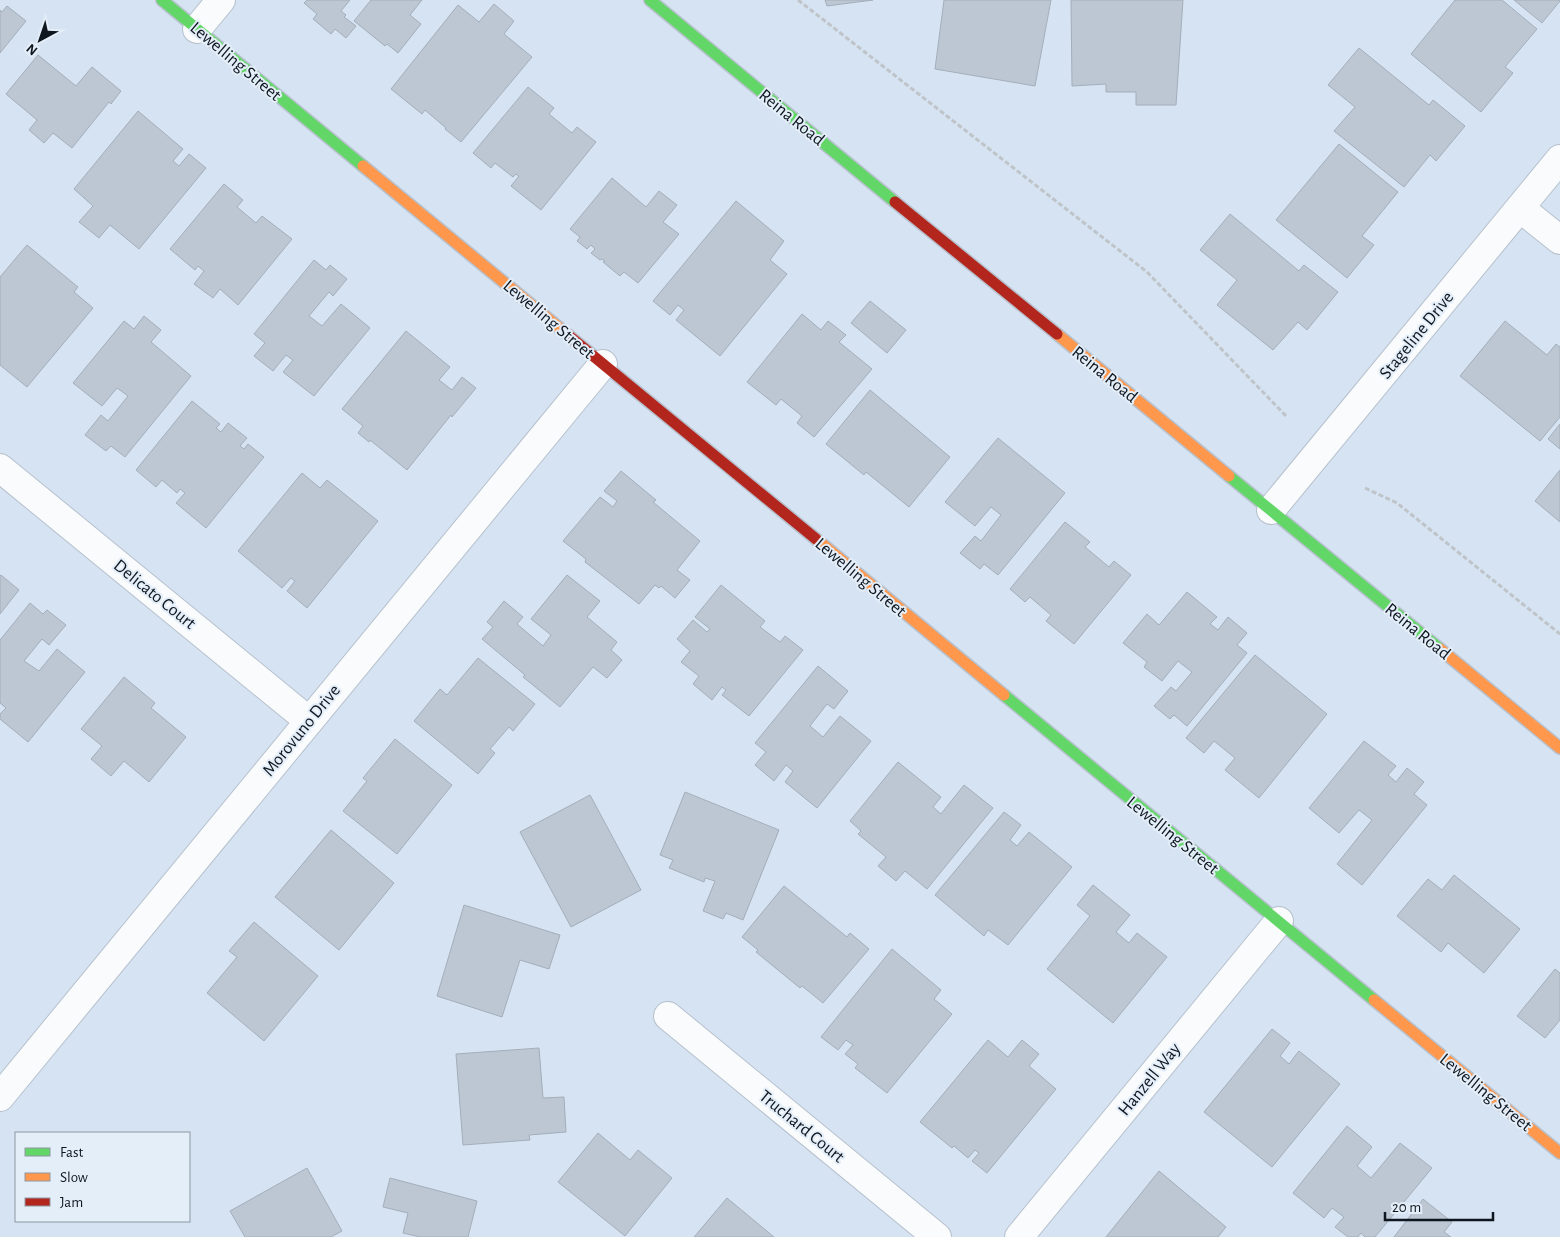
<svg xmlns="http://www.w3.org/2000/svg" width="1560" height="1237" font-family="'Alegreya Sans',sans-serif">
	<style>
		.building { fill: #bdc7d3; stroke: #a4aeba }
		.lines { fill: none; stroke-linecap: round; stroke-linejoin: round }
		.street-casing { stroke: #b7c1cd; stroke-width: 30 }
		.fast-casing { stroke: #b7c1cd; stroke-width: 14 }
		.slow-casing { stroke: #b7c1cd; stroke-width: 14 }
		.jam-casing { stroke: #b7c1cd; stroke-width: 14 }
		.path { stroke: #bfc4c9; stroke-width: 3; stroke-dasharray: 5 2.5; stroke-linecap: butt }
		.street { stroke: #f9fbfd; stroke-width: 28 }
		.fast { stroke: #63d668; stroke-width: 11 }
		.slow { stroke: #ff974d; stroke-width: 11 }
		.jam { stroke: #b3261e; stroke-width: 11 }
		.labels { text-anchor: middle; stroke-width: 4; stroke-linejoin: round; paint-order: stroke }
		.street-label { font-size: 18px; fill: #0e161f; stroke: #e4eef9 }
	</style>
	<rect width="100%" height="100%" fill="#d6e3f2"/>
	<g class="building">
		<polygon points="307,0 350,0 341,11 346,15 344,17 356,26 346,38 335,29 331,34 313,19 317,14 304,3"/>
		<polygon points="371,0 422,0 410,15 421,24 398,53 387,44 385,46 354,21"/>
		<polygon points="825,0 873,0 827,6"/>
		<polygon points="944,0 1051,0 1035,86 935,69"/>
		<polygon points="1071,0 1183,0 1176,105 1136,105 1136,92 1106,92 1106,84 1072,86"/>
		<polygon points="1455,0 1502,0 1537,29 1505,67 1513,73 1481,112 1411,54"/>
		<polygon points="1514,0 1560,0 1560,1 1542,23"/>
		<polygon points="494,4 514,21 504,34 532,57 461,142 445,129 446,128 425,110 422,114 391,89 458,5 479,22"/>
		<polygon points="7,6 26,21 0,53 0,10 2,12"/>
		<polygon points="1359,48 1429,105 1433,100 1465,126 1436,161 1430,155 1404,187 1334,131 1355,107 1328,85"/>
		<polygon points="38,55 76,86 92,67 121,91 111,104 109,102 72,148 53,133 44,143 29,130 37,120 6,94"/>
		<polygon points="528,87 554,108 549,114 572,133 577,127 596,142 541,210 511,186 519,176 516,174 513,177 495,163 491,168 473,153"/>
		<polygon points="138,111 183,149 173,161 179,166 189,154 206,168 139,249 110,225 99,238 79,222 93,206 74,189"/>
		<polygon points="1339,144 1398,192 1362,236 1374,245 1347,278 1276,220"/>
		<polygon points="612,178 646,207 659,191 677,205 663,222 679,234 638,283 624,272 620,276 603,262 605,261 602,259 600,260 591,253 595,249 591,245 587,249 577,241 580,237 570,229"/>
		<polygon points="224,184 243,200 237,207 256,223 262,216 292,239 238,305 220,289 213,298 194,284 204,271 198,266 195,270 170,249"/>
		<polygon points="736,201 784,241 770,260 787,274 720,356 676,320 684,310 678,305 670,315 653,301"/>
		<polygon points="1230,214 1299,271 1304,265 1338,292 1307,330 1298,322 1273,350 1217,305 1237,280 1200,250"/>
		<polygon points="27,245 78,287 74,292 93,308 27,387 0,365 0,277"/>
		<polygon points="314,260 326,270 330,265 347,279 333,296 329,292 309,316 322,326 341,304 370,328 314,396 283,372 293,360 286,355 273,371 254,356 265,343 254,334"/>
		<polygon points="870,301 906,330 887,353 851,323"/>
		<polygon points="802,314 821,330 828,321 846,335 839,342 872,369 814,437 797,423 802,416 781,399 776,405 747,382"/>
		<polygon points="144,316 161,330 151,342 191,376 125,457 111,446 106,451 85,435 101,415 108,421 128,396 117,388 102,406 73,383 124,321 134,329"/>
		<polygon points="1505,321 1547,355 1556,344 1560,347 1560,417 1540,441 1460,376"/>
		<polygon points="406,331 450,367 439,380 452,390 462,377 476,388 452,417 451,415 407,470 370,440 369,442 358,433 363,426 342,409"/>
		<polygon points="870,390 950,457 909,507 866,472 864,475 826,444"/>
		<polygon points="192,401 220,424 216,428 221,432 228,423 247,438 240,446 244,449 248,444 264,457 206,528 176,503 185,493 180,489 177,493 162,480 156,487 136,470"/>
		<polygon points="1560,424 1560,449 1548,439"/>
		<polygon points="998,438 1065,493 998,575 984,564 980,569 960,553 975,536 981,541 1001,515 991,507 975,526 945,502"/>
		<polygon points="1560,470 1560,522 1535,501"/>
		<polygon points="621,471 656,500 653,502 700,541 677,570 690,580 675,598 661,586 659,588 655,585 639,604 585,562 586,559 563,541 600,497 613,507 617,501 604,491"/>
		<polygon points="302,473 320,488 327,480 378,521 307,608 287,591 295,581 291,578 282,588 238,551"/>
		<polygon points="1065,522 1090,542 1085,547 1109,567 1114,561 1131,575 1074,644 1046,621 1051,615 1030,597 1025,602 1010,589"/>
		<polygon points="1,575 19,590 0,614 0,576"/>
		<polygon points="567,575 600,601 587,617 617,642 611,650 622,660 607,678 593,667 560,707 523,677 525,675 482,639 493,627 487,622 504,601 523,617 517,624 543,646 551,635 531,619"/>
		<polygon points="721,585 765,621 760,627 780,642 785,636 803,650 749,716 722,695 726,690 722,687 712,700 693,684 699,676 681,662 690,651 677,639 693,620 707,632 710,629 695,617"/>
		<polygon points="1187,592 1217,617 1210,624 1218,630 1228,617 1247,633 1237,645 1247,653 1187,726 1174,715 1170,719 1154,706 1171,687 1176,691 1192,672 1178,661 1162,681 1144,667 1147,662 1123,643 1147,614 1159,625"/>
		<polygon points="30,603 43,614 47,610 66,625 49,645 42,639 24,661 39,671 57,649 85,672 28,742 0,719 0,714 6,708 0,703 0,640"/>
		<polygon points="1255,655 1327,714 1259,798 1225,770 1235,758 1214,741 1204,753 1186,738"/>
		<polygon points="478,658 535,704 513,731 509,727 490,749 495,753 478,774 414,721 440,689 447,695"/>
		<polygon points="818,666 848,691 834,709 827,704 810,726 823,737 840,716 871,741 817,808 785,782 793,771 786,765 774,781 755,765 766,752 755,743"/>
		<polygon points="124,677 155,703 151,708 186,737 149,782 124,761 111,776 91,759 102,746 81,729"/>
		<polygon points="395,739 452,785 397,854 343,811 367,781 363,778"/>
		<polygon points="1364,741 1396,766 1388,775 1396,782 1407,768 1424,782 1414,794 1427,805 1362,885 1337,864 1372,820 1359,810 1339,833 1309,808"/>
		<polygon points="898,762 941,797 933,807 941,814 964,785 993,808 927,889 905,871 896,881 878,866 886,857 858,834 861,831 850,821"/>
		<polygon points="685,792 779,830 743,920 726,913 723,919 703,911 715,881 705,878 704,882 669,868 673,860 660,855"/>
		<polygon points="590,795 641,890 571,927 520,832"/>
		<polygon points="1004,812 1021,825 1010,840 1017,846 1029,832 1072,867 1008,945 988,930 984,936 935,895"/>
		<polygon points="331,830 394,883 339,950 275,897"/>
		<polygon points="1454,875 1520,929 1484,973 1448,943 1441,952 1397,916 1428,879 1442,890"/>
		<polygon points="1093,885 1130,915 1116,932 1129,943 1137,933 1167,957 1113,1023 1047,969 1090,916 1077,905"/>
		<polygon points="784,886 847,937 850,933 869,949 823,1003 802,986 800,988 756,952 758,950 742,937"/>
		<polygon points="464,905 560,935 549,969 520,960 502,1017 437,996"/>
		<polygon points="254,922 318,976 264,1041 207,993 237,957 229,951"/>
		<polygon points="892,949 941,990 934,999 952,1014 887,1093 855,1068 858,1064 845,1054 853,1045 846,1040 838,1050 821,1037"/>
		<polygon points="1555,969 1560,973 1560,1020 1545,1038 1517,1016"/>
		<polygon points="1272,1029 1290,1043 1280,1056 1289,1064 1299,1051 1340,1084 1272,1167 1204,1112"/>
		<polygon points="988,1040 1008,1057 1022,1040 1039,1054 1029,1066 1056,1089 987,1173 972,1161 979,1153 975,1150 968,1158 954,1146 952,1148 920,1122"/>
		<polygon points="539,1048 543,1098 564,1097 566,1132 529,1135 530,1140 463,1145 456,1054"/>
		<polygon points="1347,1126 1372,1147 1357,1166 1371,1178 1400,1143 1432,1168 1375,1237 1365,1237 1361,1233 1358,1237 1348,1237 1335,1227 1344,1217 1332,1208 1324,1218 1293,1193"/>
		<polygon points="598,1133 630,1160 638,1150 672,1178 625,1236 558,1182"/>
		<polygon points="307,1168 342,1231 331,1237 245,1237 230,1211"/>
		<polygon points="1159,1171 1226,1227 1218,1237 1106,1237"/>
		<polygon points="390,1178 477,1201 468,1237 420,1237 403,1233 408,1213 383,1207"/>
		<polygon points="727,1198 774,1237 694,1237"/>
		<polygon points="1423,1199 1452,1222 1444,1232 1451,1237 1394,1237"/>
	</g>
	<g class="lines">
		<defs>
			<g id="street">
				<polyline points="197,29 221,0"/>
				<polyline points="1520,208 1560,240"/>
				<polyline points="0,468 309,721"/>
				<polyline points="1271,510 1560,159"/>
				<polyline points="668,1016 937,1237"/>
				<polyline points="0,1097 603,364"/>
				<polyline points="1019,1237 1279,921"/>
			</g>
			<g id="fast">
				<polyline points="162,0 363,166"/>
				<polyline points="650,0 895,202"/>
				<polyline points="1229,476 1440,649"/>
				<polyline points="1004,695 1374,1000"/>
			</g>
			<g id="slow">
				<polyline points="363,166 569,336"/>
				<polyline points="1057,334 1229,476"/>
				<polyline points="816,539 1004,695"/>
				<polyline points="1440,649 1560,748"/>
				<polyline points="1374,1000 1560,1153"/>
			</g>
			<g id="jam">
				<polyline points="895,202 1057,334"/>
				<polyline points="569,336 816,539"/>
			</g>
		</defs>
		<use href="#street" class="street-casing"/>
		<use href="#fast" class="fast-casing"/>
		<use href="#slow" class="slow-casing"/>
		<use href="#jam" class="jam-casing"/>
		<g class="path">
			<polyline points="798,0 1147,272 1287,417"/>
			<polyline points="1365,488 1397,503 1560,634"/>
		</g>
		<use href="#street" class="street"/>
		<use href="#fast" class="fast"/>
		<use href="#slow" class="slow"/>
		<use href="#jam" class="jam"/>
	</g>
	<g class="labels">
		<g class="street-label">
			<text transform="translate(236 61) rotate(40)" y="6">Lewelling Street</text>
			<text transform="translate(792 117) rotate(39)" y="6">Reina Road</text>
			<text transform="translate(549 319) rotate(40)" y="6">Lewelling Street</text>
			<text transform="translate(1416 335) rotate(-51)" y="6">Stageline Drive</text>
			<text transform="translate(1105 374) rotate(39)" y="6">Reina Road</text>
			<text transform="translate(861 577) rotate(40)" y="6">Lewelling Street</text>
			<text transform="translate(155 594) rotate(39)" y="6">Delicato Court</text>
			<text transform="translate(1418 631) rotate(39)" y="6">Reina Road</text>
			<text transform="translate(301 730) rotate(-51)" y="6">Morovuno Drive</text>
			<text transform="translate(1173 835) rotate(39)" y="6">Lewelling Street</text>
			<text transform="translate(1149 1079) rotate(-51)" y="6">Hanzell Way</text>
			<text transform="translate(1486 1092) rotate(39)" y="6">Lewelling Street</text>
			<text transform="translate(802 1126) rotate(39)" y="6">Truchard Court</text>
		</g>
	</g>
	<rect x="15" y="1132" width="175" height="90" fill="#e4eef9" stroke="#8e98a2"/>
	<rect x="25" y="1148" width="25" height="8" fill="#63d668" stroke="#8e98a2"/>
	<text x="60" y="1157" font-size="15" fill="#0e161f">Fast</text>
	<rect x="25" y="1173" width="25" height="8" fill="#ff974d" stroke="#8e98a2"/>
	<text x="60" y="1182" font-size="15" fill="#0e161f">Slow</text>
	<rect x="25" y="1198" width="25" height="8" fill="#b3261e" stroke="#8e98a2"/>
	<text x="60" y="1207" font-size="15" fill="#0e161f">Jam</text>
	<g transform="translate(40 40) rotate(220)" stroke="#e4eef9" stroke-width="4" paint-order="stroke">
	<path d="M0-4L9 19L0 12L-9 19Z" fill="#0e161f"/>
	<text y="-8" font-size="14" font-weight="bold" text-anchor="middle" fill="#0e161f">N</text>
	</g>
	<path d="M1385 1212v8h108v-8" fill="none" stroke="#0e161f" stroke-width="2.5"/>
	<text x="1392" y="1212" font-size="15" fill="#0e161f" stroke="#e4eef9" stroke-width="4" paint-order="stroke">20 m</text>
</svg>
